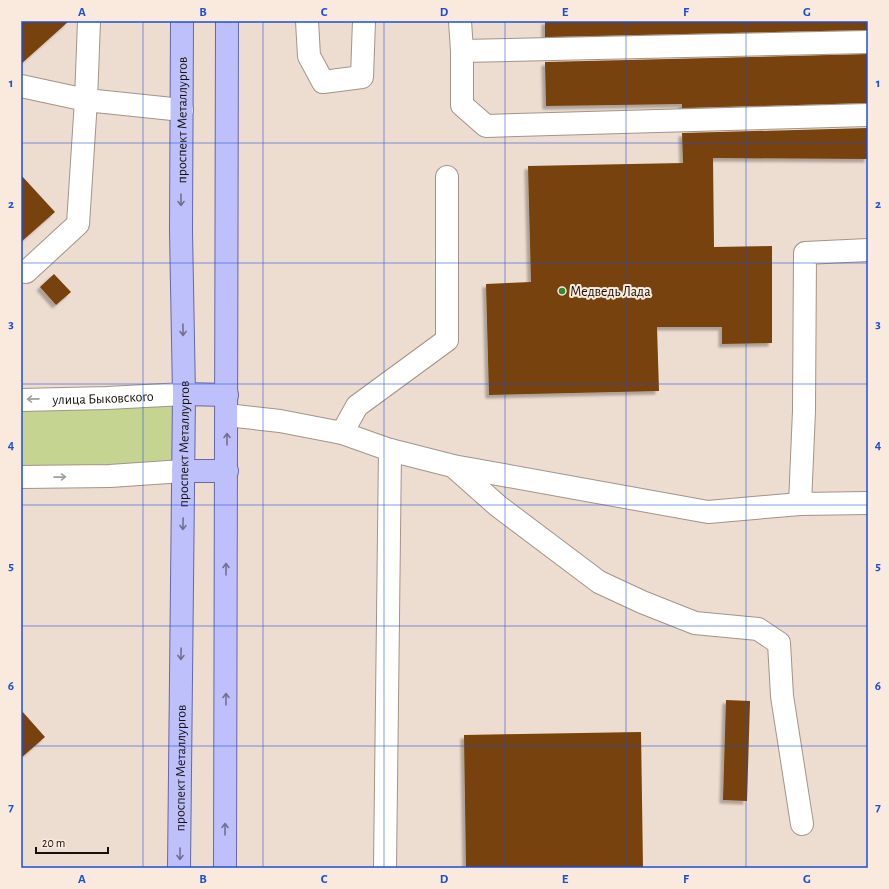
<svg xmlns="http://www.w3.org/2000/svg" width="889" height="889" font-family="'Alegreya Sans',sans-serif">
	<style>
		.green { fill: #c5d491 }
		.building { fill: #774208; filter: url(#shadow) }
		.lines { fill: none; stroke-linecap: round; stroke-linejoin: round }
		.minor-casing { stroke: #a39488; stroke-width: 24 }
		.major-casing { stroke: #6667a6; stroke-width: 24 }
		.minor { stroke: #fff; stroke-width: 22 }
		.major { stroke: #bec0fc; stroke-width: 22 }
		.oneway { stroke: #72708f }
		.oneway2 { stroke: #a19f9d }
		.grid { fill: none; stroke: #1d4ed8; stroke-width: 1; stroke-opacity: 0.55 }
		.poi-dot { fill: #2f8837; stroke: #fae9dd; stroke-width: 1.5 }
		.labels { text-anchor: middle; stroke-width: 4; stroke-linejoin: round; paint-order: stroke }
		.street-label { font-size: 14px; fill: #140f0a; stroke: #fae9dd }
		.poi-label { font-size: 14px; fill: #140f0a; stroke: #fae9dd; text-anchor: start }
		.neatline { fill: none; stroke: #1d4ed8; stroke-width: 1.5 }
		.grid-label { font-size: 13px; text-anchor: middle; font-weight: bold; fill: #1d4ed8 }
	</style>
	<defs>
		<filter id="shadow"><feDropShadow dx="-3.5" dy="3.5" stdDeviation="1" flood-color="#0004"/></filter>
	</defs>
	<rect width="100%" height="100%" fill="#eddcd0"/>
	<polygon class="green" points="184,394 183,471 21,477 21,400"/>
	<g class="building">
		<polygon points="21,21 69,21 21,64"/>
		<polygon points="545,21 868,21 868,30 545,37"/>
		<polygon points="868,54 868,103 682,108 682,104 546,106 545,62"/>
		<polygon points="868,128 868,159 713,158 714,247 772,246 772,343 722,344 722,327 657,327 659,391 489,395 486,284 531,282 528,166 683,163 682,133"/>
		<polygon points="21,175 55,212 21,242"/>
		<polygon points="54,274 71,292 56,305 40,287"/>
		<polygon points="726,700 750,701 747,801 723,800"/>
		<polygon points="21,710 45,737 21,758"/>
		<polygon points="641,732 643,868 466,868 464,735"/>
	</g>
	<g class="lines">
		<defs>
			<g id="minor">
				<polyline points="307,21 309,56 323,82 362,77 364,21"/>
				<polyline points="460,21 462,51 462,105 486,126 868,115"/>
				<polyline points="462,51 868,42"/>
				<polyline points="21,86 86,100 89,21"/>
				<polyline points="26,272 78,224 86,100 182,110"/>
				<path id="s1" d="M 21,400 L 107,398 L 184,394"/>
				<polyline points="227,415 280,421 342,433 390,450 453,466 708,512 800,504 868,503"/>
				<polyline points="342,433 357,406 447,340 447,177"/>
				<polyline points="453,466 498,506 599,582 642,602 695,623 758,629 779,643 782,696 802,824"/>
				<polyline points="21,477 110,476 183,471"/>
				<polyline points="800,504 804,411 805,253 868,250"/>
				<polyline points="385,868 390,450"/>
			</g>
			<g id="major">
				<polyline points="184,394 227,395"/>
				<polyline points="183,471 227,471"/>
				<path id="s2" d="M 179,868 L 184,394 L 181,231 L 182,21"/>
				<polyline points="225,868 227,21"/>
			</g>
		</defs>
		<use href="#minor" class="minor-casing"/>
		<use href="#major" class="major-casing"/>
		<use href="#minor" class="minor"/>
		<use href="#major" class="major"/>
	</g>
	<defs><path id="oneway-shaft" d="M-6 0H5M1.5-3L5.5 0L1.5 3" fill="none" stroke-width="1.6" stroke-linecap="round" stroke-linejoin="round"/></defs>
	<g class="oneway">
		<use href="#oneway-shaft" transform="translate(181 200) rotate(90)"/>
		<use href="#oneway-shaft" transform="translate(183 330) rotate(89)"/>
		<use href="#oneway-shaft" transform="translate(227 439) rotate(-90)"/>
		<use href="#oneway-shaft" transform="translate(183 524) rotate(91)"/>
		<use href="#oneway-shaft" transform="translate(226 569) rotate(-90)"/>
		<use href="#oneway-shaft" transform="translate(181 654) rotate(91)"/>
		<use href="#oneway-shaft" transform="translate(226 699) rotate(-90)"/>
		<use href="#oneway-shaft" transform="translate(225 829) rotate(-90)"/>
		<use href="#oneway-shaft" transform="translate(180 854) rotate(91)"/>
	</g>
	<g class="oneway2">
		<use href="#oneway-shaft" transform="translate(33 399) rotate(179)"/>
		<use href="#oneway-shaft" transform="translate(60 477) rotate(-1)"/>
	</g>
	<path class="grid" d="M 143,21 L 143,868M 263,21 L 263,868M 384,21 L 384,868M 505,21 L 505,868M 626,21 L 626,868M 746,21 L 746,868M 21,143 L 868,143M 21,263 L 868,263M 21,384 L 868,384M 21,505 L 868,505M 21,626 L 868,626M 21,746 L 868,746"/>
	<circle class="poi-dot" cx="562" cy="291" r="4"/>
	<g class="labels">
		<g class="street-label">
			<text dy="5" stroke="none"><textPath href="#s2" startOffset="748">проспект Металлургов</textPath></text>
			<text dy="5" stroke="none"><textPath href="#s1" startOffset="82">улица Быковского</textPath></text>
			<text dy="5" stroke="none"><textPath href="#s2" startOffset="424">проспект Металлургов</textPath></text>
			<text dy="5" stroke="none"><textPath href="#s2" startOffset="100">проспект Металлургов</textPath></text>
		</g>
		<g class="poi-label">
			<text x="570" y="296">Медведь Лада</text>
		</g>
	</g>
	<rect width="889" height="889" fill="none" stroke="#fae9dd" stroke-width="44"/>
	<path d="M36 847v6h72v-6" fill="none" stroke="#140f0a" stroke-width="2"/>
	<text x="42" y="847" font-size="12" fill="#140f0a" stroke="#fae9dd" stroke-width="3" paint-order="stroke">20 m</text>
	<rect x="22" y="22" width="845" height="845" class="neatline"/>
	<g class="grid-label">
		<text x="82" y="16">A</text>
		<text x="203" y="16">B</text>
		<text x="324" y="16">C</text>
		<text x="444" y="16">D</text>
		<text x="565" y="16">E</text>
		<text x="686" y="16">F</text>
		<text x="807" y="16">G</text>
		<text x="11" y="87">1</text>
		<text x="878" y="87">1</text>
		<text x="11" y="208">2</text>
		<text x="878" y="208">2</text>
		<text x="11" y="328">3</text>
		<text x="878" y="328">3</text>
		<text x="11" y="449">4</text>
		<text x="878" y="449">4</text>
		<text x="11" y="570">5</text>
		<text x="878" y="570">5</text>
		<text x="11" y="690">6</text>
		<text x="878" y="690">6</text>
		<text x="11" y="811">7</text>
		<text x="878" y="811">7</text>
		<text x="82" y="883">A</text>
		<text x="203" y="883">B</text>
		<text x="324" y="883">C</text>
		<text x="444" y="883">D</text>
		<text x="565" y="883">E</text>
		<text x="686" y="883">F</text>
		<text x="807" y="883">G</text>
	</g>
</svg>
